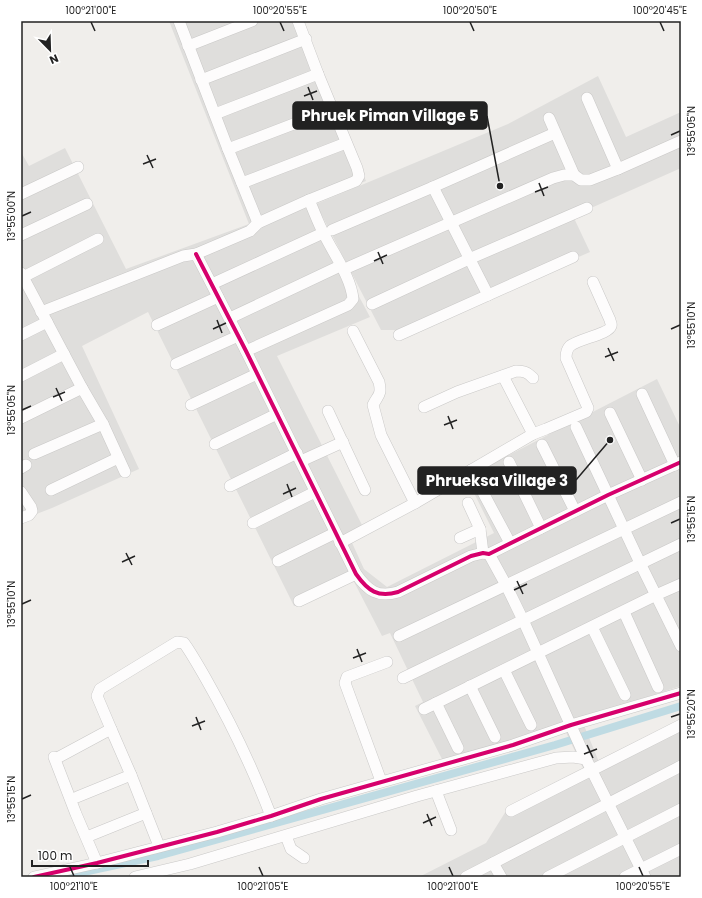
<svg xmlns="http://www.w3.org/2000/svg" width="702" height="898" font-family="Poppins,sans-serif">
	<style>
		.residential { fill: #dfdedc }
		.lines { fill: none; stroke-linecap: round; stroke-linejoin: round }
		.canal { stroke: #bfdbe3; stroke-width: 8 }
		.minor-casing { stroke: #c9c8c7; stroke-width: 12 }
		.minor { stroke: #fdfcfc; stroke-width: 11 }
		.cycleway-casing { stroke: #fff; stroke-width: 6 }
		.cycleway { stroke: #d6006c; stroke-width: 4 }
		.ticks { fill: none; stroke: #222; stroke-width: 1.5 }
		.leader { fill: none; stroke: #222; stroke-width: 1.5 }
		.callout-dot { fill: #222; stroke: #fff; stroke-width: 1.5 }
		.callout { fill: #222; stroke: #222; stroke-width: 1.5 }
		.callout-label { font-size: 15px; text-anchor: middle; font-weight: bold; fill: #fff }
		.neatline { fill: none; stroke: #222; stroke-width: 1.5 }
		.ticks-label { font-size: 10px; text-anchor: middle; fill: #222 }
	</style>
	<rect width="100%" height="100%" fill="#f0eeeb"/>
	<g class="residential">
		<polygon points="169,21 298,21 366,181 309,203 370,317 277,356 363,527 348,534 364,569 387,587 494,533 466,477 657,379 681,429 681,686 581,718 599,762 681,720 681,877 419,877 486,843 506,811 584,770 562,724 443,761 415,706 423,702 390,633 382,636 351,576 294,606 148,312 82,346 139,469 52,508 21,520 21,152 29,166 65,148 126,269 249,224"/>
		<polygon points="598,76 626,137 681,112 681,168 573,216 590,252 412,330 381,330 316,204 508,124"/>
	</g>
	<g class="lines">
		<polyline class="canal" points="60,877 158,856 555,745 681,706"/>
		<defs>
			<g id="minor">
				<polyline points="179,21 228,149 258,223"/>
				<polyline points="188,46 252,21"/>
				<polyline points="201,80 306,39"/>
				<polyline points="587,98 618,169"/>
				<polyline points="215,114 318,74"/>
				<polyline points="549,118 574,175"/>
				<polyline points="228,149 333,109"/>
				<polyline points="242,183 346,143"/>
				<polyline points="433,187 488,295"/>
				<polyline points="21,194 78,167"/>
				<polyline points="332,230 433,187 555,133"/>
				<polyline points="21,235 87,204"/>
				<path d="M 196,254 L 246,351 L 356,574 C 368,591 378,598 398,592 L 471,556 L 483,553 L 489,554 L 608,495 L 681,462"/>
				<polyline points="349,267 553,178 564,175 574,175 581,180 590,180 618,169 681,141"/>
				<polyline points="21,273 82,388 103,424 125,472"/>
				<polyline points="23,277 98,239"/>
				<polyline points="212,284 323,233"/>
				<polyline points="372,304 469,259 587,208"/>
				<polyline points="41,312 183,256 196,254 250,231 258,223 309,200 356,181 359,176 357,168 318,74 298,21"/>
				<polyline points="230,318 340,266"/>
				<polyline points="157,325 218,297"/>
				<path d="M 353,331 L 379,382 C 382,395 378,395 373,405 L 381,435 L 415,503"/>
				<polyline points="21,335 47,322"/>
				<polyline points="399,335 573,257"/>
				<path d="M 246,351 L 348,305 L 353,299 C 351,277 333,253 324,234 C 318,223 314,211 309,200"/>
				<polyline points="176,364 238,336"/>
				<polyline points="21,376 64,354"/>
				<polyline points="503,376 533,434"/>
				<polyline points="642,394 675,465"/>
				<polyline points="191,405 257,374"/>
				<path d="M 424,407 L 457,392 L 516,371 C 524,371 527,372 533,378"/>
				<polyline points="328,411 365,490"/>
				<polyline points="610,413 642,480"/>
				<polyline points="21,418 82,388"/>
				<polyline points="576,427 640,563 681,646"/>
				<polyline points="215,444 277,414"/>
				<polyline points="542,445 575,511"/>
				<polyline points="34,454 103,424"/>
				<polyline points="301,461 343,442"/>
				<polyline points="509,462 541,528"/>
				<polyline points="21,468 26,465"/>
				<polyline points="471,470 510,543"/>
				<polyline points="230,486 297,453"/>
				<polyline points="51,490 118,458"/>
				<polyline points="21,492 31,507 32,511 29,515 21,518"/>
				<polyline points="468,503 480,529 483,553"/>
				<polyline points="253,523 315,492"/>
				<polyline points="460,538 480,529"/>
				<path d="M 340,543 L 415,503 L 533,434 L 546,429 L 586,412 L 588,408 L 566,358 C 566,353 567,349 570,346 C 578,339 609,334 611,326 C 612,324 610,322 610,320 L 593,282"/>
				<polyline points="489,554 506,585 523,620 586,759 645,877"/>
				<polyline points="278,561 335,533"/>
				<polyline points="299,601 356,574"/>
				<polyline points="624,612 658,687"/>
				<polyline points="592,627 625,695"/>
				<polyline points="399,636 681,502"/>
				<polyline points="504,670 531,725"/>
				<polyline points="403,678 681,544"/>
				<polyline points="470,686 495,737"/>
				<polyline points="436,703 458,748"/>
				<polyline points="424,709 656,595 681,584"/>
				<path d="M 111,729 L 97,696 L 100,689 L 177,642 L 184,643 C 192,654 199,667 206,679 C 231,723 253,769 271,816"/>
				<polyline points="54,757 76,814 97,863"/>
				<polyline points="59,757 111,729 131,775 159,846"/>
				<polyline points="381,781 345,683 347,677 387,662"/>
				<polyline points="436,791 451,830"/>
				<polyline points="77,797 131,775"/>
				<polyline points="511,811 681,725"/>
				<polyline points="89,836 146,813"/>
				<polyline points="286,836 291,849 304,858"/>
				<polyline points="493,863 501,877"/>
				<polyline points="34,877 97,863 217,832 271,816 321,799 513,745 571,725 681,693"/>
				<polyline points="135,877 190,864 417,796 556,758 573,757 586,759"/>
				<polyline points="466,877 681,766"/>
				<polyline points="548,877 681,809"/>
				<polyline points="625,877 681,849"/>
			</g>
		</defs>
		<use href="#minor" class="minor-casing"/>
		<use href="#minor" class="minor"/>
		<defs>
			<g id="cycleway">
				<path d="M 196,254 L 246,351 L 356,574 C 368,591 378,598 398,592 L 471,556 L 483,553 L 489,554 L 608,495 L 681,462"/>
				<polyline points="34,877 97,863 217,832 271,816 321,799 513,745 571,725 681,693"/>
			</g>
		</defs>
		<use href="#cycleway" class="cycleway-casing"/>
		<use href="#cycleway" class="cycleway"/>
	</g>
	<path class="ticks" d="M 91,22 L 95,31M 280,22 L 284,31M 470,22 L 474,31M 660,22 L 664,31M 308,87 L 313,100M 304,96 L 317,91M 671,135 L 680,131M 147,155 L 153,168M 143,164 L 156,159M 539,183 L 544,196M 535,192 L 548,187M 22,216 L 31,212M 378,252 L 383,264M 374,261 L 387,255M 217,320 L 222,333M 213,329 L 226,323M 671,329 L 680,325M 608,348 L 614,361M 605,357 L 618,352M 56,388 L 62,401M 53,397 L 65,392M 22,410 L 31,406M 448,416 L 453,429M 444,425 L 457,420M 287,484 L 292,497M 283,494 L 296,488M 671,523 L 680,519M 126,553 L 132,565M 122,562 L 135,556M 517,581 L 523,594M 514,590 L 527,584M 22,604 L 31,600M 357,649 L 362,662M 353,658 L 366,653M 196,717 L 201,730M 671,717 L 680,714M 192,726 L 205,721M 587,745 L 593,758M 584,754 L 597,749M 22,799 L 31,795M 427,814 L 432,826M 423,823 L 436,817M 70,867 L 74,876M 259,867 L 263,876M 449,867 L 453,876M 639,867 L 643,876"/>
	<path class="leader" d="M500 186L487 116M610 440L576 480"/>
	<g class="callout-dot">
		<circle cx="500" cy="186" r="4"/>
		<circle cx="610" cy="440" r="4"/>
	</g>
	<g class="callout">
		<rect x="293" y="102" width="194" height="27" rx="4"/>
		<rect x="418" y="467" width="158" height="27" rx="4"/>
	</g>
	<g class="callout-label">
		<text x="390" y="121">Phruek Piman Village 5</text>
		<text x="497" y="486">Phrueksa Village 3</text>
	</g>
	<rect width="702" height="898" fill="none" stroke="#ffffff" stroke-width="44"/>
	<g transform="translate(50 50) rotate(157)" stroke="#ffffff" stroke-width="3" paint-order="stroke">
	<path d="M0-3L7 15L0 10L-7 15Z" fill="#222222"/>
	<text y="-6" font-size="11" font-weight="bold" text-anchor="middle" fill="#222222">N</text>
	</g>
	<path d="M32 860v6h116v-6" fill="none" stroke="#222222" stroke-width="2"/>
	<text x="38" y="860" font-size="12" fill="#222222" stroke="#ffffff" stroke-width="3" paint-order="stroke">100 m</text>
	<rect x="22" y="22" width="658" height="854" class="neatline"/>
	<g class="ticks-label">
		<text x="91" y="14">100°21'00"E</text>
		<text x="280" y="14">100°20'55"E</text>
		<text x="470" y="14">100°20'50"E</text>
		<text x="660" y="14">100°20'45"E</text>
		<text transform="translate(691 131) rotate(-90)" y="4">13°55'05"N</text>
		<text transform="translate(11 216) rotate(-90)" y="4">13°55'00"N</text>
		<text transform="translate(691 325) rotate(-90)" y="4">13°55'10"N</text>
		<text transform="translate(11 410) rotate(-90)" y="4">13°55'05"N</text>
		<text transform="translate(691 519) rotate(-90)" y="4">13°55'15"N</text>
		<text transform="translate(11 604) rotate(-90)" y="4">13°55'10"N</text>
		<text transform="translate(691 714) rotate(-90)" y="4">13°55'20"N</text>
		<text transform="translate(11 799) rotate(-90)" y="4">13°55'15"N</text>
		<text x="74" y="890">100°21'10"E</text>
		<text x="263" y="890">100°21'05"E</text>
		<text x="453" y="890">100°21'00"E</text>
		<text x="643" y="890">100°20'55"E</text>
	</g>
</svg>
